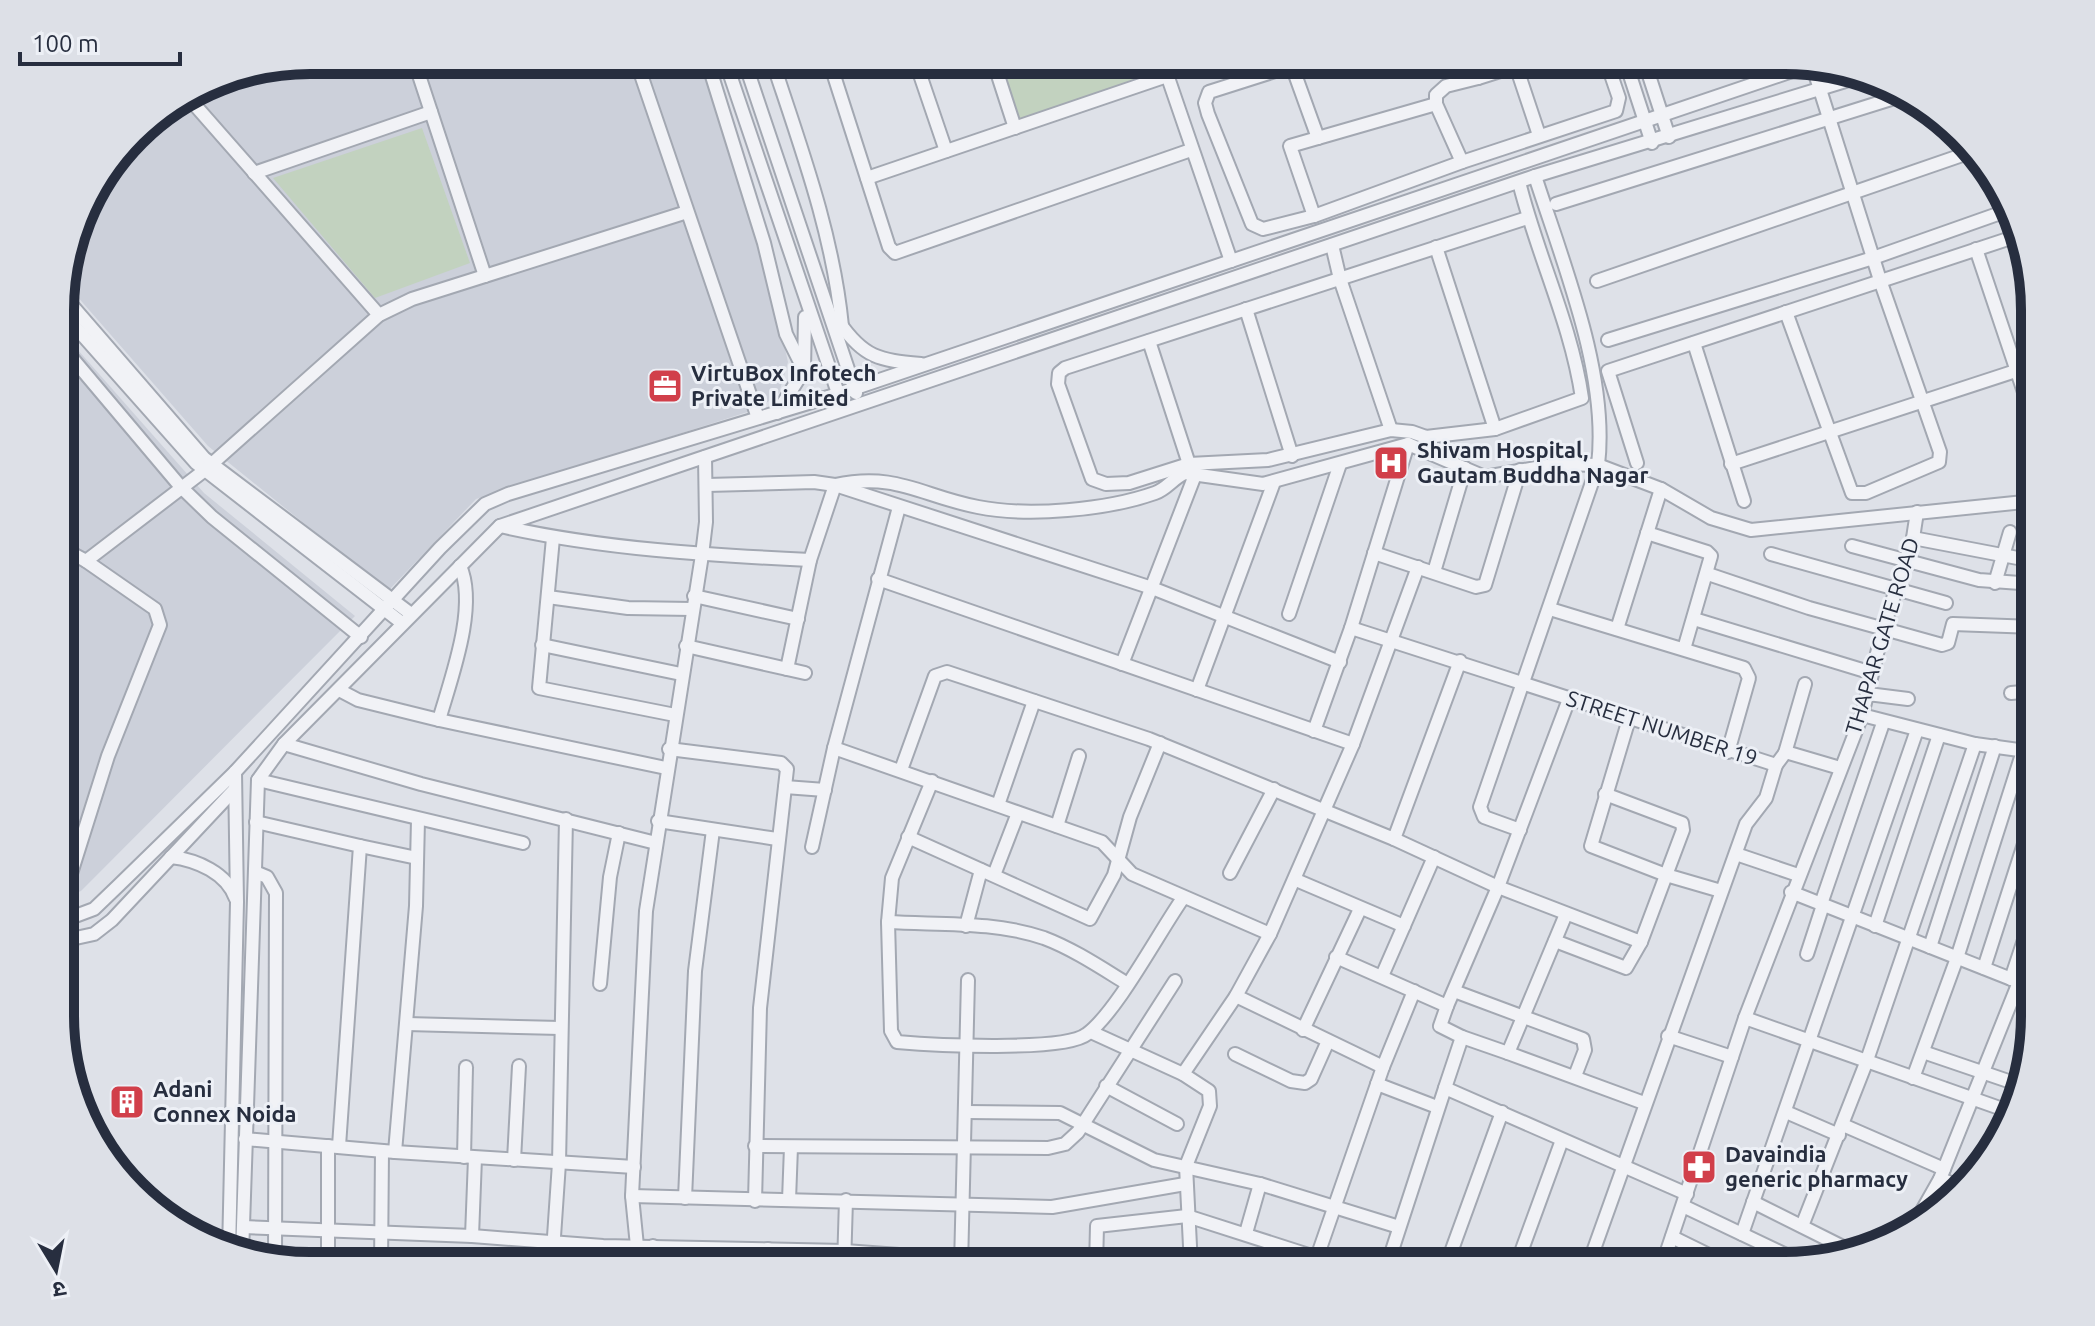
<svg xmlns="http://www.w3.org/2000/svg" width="2095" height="1326" font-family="Ubuntu,'Noto Sans Devanagari',sans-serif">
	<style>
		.built { fill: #ccd0da }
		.green { fill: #c2d2bf }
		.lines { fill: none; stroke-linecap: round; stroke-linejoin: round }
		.minor-casing { stroke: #a3a8b2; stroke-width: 16 }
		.minor { stroke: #f1f2f6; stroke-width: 12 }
		.labels { text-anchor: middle; stroke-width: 6; stroke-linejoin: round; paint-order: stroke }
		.poi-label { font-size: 22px; font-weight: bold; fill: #272e3f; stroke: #edf0f6; text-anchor: start }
		.street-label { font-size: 22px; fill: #272e3f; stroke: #edf0f6 }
		.rim { fill: none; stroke: #272e3f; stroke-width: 10 }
	</style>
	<rect width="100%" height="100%" fill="#dee1e8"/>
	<g class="built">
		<polygon points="310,60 706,60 746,175 788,362 779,393 760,408 476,499 388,591 208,446 62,279 86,199 145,122 215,79"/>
		<polygon points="62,332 204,493 355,616 81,891 62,899"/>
	</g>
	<g class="green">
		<polygon points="999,60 1155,60 1159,72 1018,119"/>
		<polygon points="422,128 470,263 375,298 273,178"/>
	</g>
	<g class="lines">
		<defs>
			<g id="minor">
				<polyline points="414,60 485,276"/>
				<polyline points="636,60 758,418"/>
				<polyline points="707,60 764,243 786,334 804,370"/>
				<polyline points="725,60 841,402"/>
				<polyline points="744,60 856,393"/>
				<path d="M 772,60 C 801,148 833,234 842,326"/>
				<polyline points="829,60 889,247 895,253 1191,150"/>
				<polyline points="915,60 946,151"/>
				<polyline points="993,60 1015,128"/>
				<polyline points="1162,60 1231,261"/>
				<polyline points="1310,60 1209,92 1205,103 1208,114 1252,224 1263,229 1314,216 1462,162"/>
				<polyline points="1471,60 1478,78 1446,86 1436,95 1436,104 1462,162 1616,111 1619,98 1606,60"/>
				<polyline points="1625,60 1652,143"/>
				<polyline points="1644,60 1669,137"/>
				<polyline points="1292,66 1318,138"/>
				<polyline points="1516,66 1539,135"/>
				<polyline points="1478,78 1535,60"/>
				<polyline points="187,96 379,315"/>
				<polyline points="254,173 431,112"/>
				<polyline points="867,178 1167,76"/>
				<path d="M 1519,182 C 1537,255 1571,323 1582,398 L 1495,429 L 1426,437 L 1412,432 L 1391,430 L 1268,460 L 1189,464 L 1129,483 L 1106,484 L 1092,479 L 1058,384 L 1059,373 L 1065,368 L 1527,218"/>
				<polyline points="1556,204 1907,94"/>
				<polyline points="1314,216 1290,146 1436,104"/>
				<polyline points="1332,245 1340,279 1391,430"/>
				<polyline points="1436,247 1495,429"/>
				<polyline points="1976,249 2034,422"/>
				<polyline points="1597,281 1971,152"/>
				<polyline points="62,294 204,458 411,614"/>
				<polyline points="1246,309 1292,456"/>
				<polyline points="62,312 196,463 402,623"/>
				<polyline points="1786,312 1852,493 1866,493 1939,462 1940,452 1880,280 1812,64"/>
				<path d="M 839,322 C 864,358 879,360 921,364"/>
				<polyline points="1608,340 1873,258 2009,210"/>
				<polyline points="1149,341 1189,464"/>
				<polyline points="1694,343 1744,501"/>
				<polyline points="62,346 180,486 212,517 361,637"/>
				<polyline points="777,413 804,370 805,317"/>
				<polyline points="1637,463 1608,371 2017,236"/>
				<polyline points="1731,464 2034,365"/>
				<polyline points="707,485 814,482 835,485 1152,588 1340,662"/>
				<path d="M 500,526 C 602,549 706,555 810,560"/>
				<polyline points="1647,533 1707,552 1711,556 1684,649"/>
				<polyline points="553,538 539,688 675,715"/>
				<polyline points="1913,538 2028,560"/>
				<polyline points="1852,546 1979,580 2034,584"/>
				<polyline points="62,548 86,561 205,470 379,315 412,299 687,212"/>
				<polyline points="1374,553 1476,587 1485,585 1520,470"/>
				<polyline points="1771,554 1946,603"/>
				<polyline points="1434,572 1465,468"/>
				<polyline points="1708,574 1809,608 1942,645 1948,643 1953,624 2034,627"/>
				<polyline points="878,579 1353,744"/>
				<polyline points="1995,583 2010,532"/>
				<polyline points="694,596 798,619"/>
				<polyline points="548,597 628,608 692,609"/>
				<polyline points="1550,609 1744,668 1749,678 1728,752"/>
				<polyline points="1289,614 1340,464"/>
				<polyline points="1694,619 1872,673"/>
				<polyline points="1351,628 1776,765 1785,753 1789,753 1840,768"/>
				<polyline points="1617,629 1661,489"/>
				<polyline points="542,645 681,674"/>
				<polyline points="686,646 805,673"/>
				<polyline points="1122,664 1195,475"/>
				<path d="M 787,669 L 810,560 L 835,485 C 897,472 921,496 978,507 C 1028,517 1107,510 1155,493 C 1167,489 1173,478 1185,473 L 1263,484 L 1408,444 L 1485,477 L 1558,464 L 1598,465 L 1661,489 L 1711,518 L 1751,530 L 2034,501"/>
				<polyline points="339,690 358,700 439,720 666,768"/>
				<polyline points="1197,690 1274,482"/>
				<polyline points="2011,693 2034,691"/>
				<polyline points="1868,694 1908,699"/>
				<polyline points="1862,715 1975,744 2034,752"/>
				<polyline points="1629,719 1591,846 1666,875 1721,891"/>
				<path d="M 439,720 C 451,678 478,607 460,566"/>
				<polyline points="1314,731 1351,628 1408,444"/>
				<polyline points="284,744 421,784 656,843"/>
				<polyline points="834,748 1102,842 1132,874 1270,934 1353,744 1418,567"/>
				<polyline points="669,749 781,763 787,769 760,1008 755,1201"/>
				<polyline points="1785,753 1805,684"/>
				<polyline points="901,770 935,676 947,672 1149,739 1394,839 1460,661"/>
				<polyline points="258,780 523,843"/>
				<path d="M 932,781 L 892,878 L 888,922 L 891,1031 L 897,1042 C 931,1045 1065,1052 1087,1034 C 1117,1012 1159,932 1183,898"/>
				<polyline points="785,787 825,790"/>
				<polyline points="998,805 1034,701"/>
				<polyline points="658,821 777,839"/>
				<polyline points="256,822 360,846 339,1146"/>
				<polyline points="1057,826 1079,756"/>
				<path d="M 1520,830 L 1484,817 L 1480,807 L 1598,465 C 1609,375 1563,263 1535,176"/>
				<polyline points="908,837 1090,919 1114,875 1130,817 1160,743"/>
				<polyline points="1394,839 1498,887 1641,942 1683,830 1682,823 1605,794"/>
				<polyline points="360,846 417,858"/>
				<polyline points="812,847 834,748 899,507"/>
				<polyline points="1736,854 1798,875"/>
				<path d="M 171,857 C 197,860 227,873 236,899"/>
				<polyline points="255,872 267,877 276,893 275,1260"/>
				<polyline points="1230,873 1274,789"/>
				<polyline points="994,875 1018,813"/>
				<polyline points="1296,880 1404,926"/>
				<polyline points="1791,892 2034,988"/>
				<polyline points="62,902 108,756 160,625 155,609 86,561"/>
				<polyline points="1821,904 1883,723"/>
				<polyline points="1566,914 1508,1053 1644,1103"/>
				<polyline points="62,921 94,909 119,885 235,772 440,548 485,504 508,494 838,394 1813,64"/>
				<path d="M 888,922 C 939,925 995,921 1044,938 C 1073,949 1100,967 1126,983"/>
				<polyline points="966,926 981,870"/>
				<polyline points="1875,926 1939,735"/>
				<polyline points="62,941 94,934 112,920 234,790"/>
				<polyline points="1555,941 1626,968 1641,942"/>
				<polyline points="1930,947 1995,746"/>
				<polyline points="1807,954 1823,905"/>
				<polyline points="1336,957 1447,1006 1498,887 1569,699"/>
				<polyline points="1984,968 2034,813"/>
				<polyline points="1382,976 1434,857"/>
				<polyline points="2011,979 2034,910"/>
				<polyline points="600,984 610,877 619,833"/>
				<polyline points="1454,991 1583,1039 1585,1050 1575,1076"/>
				<polyline points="1236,996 1383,1067"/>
				<polyline points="1745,1018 2008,1111"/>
				<polyline points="407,1024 560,1028"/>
				<polyline points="1303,1030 1360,909"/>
				<polyline points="1091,1032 1183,1074 1209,1091 1210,1106 1186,1166 1191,1266"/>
				<polyline points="1668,1036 1732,1057"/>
				<polyline points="1462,1037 1508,1053"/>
				<polyline points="1923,1052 2017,1084"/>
				<polyline points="1235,1054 1291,1081 1305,1083 1311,1079 1328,1041"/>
				<polyline points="1183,1074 1236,996 1270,934"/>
				<polyline points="1913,1078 1957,958 2023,751"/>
				<polyline points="1377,1084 1437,1107"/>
				<polyline points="1106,1086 1177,1124"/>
				<polyline points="1445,1088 1462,1037 1440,1026 1447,1006"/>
				<polyline points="967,1112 1060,1113 1154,1160 1260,1184 1399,1227"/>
				<polyline points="1786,1112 1839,1135"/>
				<polyline points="1843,1125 1944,1169"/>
				<polyline points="245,1139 395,1152 634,1167"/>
				<polyline points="755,1146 1048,1148 1065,1144 1078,1132 1175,981"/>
				<polyline points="395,1152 416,906 418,820"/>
				<polyline points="464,1157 466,1067"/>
				<polyline points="514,1160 519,1066"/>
				<polyline points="1940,1179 1959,1186"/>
				<polyline points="632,1196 1052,1207 1185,1184"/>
				<polyline points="685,1198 695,971 713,830"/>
				<polyline points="789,1200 791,1147"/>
				<polyline points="1753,1202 1851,1251"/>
				<polyline points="1683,1206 1805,1264"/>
				<polyline points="1802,1226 1866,1063 1975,744"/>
				<polyline points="243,1227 472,1236 603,1246 845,1251 1048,1266"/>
				<polyline points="1910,1232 1940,1179 2019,982"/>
				<polyline points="1246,1233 1260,1184"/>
				<polyline points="1742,1234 1917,730"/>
				<polyline points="472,1236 475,1158"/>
				<polyline points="1672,1237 1731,1266"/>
				<polyline points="637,1246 632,1196 646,911 702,555 706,522 705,457"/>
				<polyline points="653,1246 654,1266"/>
				<polyline points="768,1249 769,1266"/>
				<polyline points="229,1252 237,902 235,772"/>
				<polyline points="242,1255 258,780 284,744 500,526 1535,176 1865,75"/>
				<polyline points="1315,1263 1383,1067 1414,991"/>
				<polyline points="328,1266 328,1146"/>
				<polyline points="381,1266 382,1151"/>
				<polyline points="552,1266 559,1163 566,819"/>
				<polyline points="844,1266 846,1200"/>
				<polyline points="961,1266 968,980"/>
				<polyline points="1096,1266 1097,1226 1187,1216 1343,1266"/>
				<polyline points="1387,1266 1445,1088 1687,1194"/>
				<polyline points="1446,1266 1502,1112"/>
				<polyline points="1516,1266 1562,1140"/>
				<polyline points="1588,1266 1746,824 1766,798 1776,765"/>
				<polyline points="1662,1266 1745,1018 1862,715 1883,629 1913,538 1917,512"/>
			</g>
		</defs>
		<use href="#minor" class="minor-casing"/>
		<use href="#minor" class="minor"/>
	</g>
	<defs>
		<symbol id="office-square" viewBox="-11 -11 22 22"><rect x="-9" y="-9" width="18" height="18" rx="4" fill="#d13f4a" stroke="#edf0f6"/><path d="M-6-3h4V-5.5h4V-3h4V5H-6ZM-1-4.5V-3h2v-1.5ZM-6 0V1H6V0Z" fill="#fff"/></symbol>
		<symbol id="hospital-square" viewBox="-11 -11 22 22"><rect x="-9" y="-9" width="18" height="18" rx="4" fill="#d13f4a" stroke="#edf0f6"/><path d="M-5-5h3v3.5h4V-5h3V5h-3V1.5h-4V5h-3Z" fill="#fff"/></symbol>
		<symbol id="building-square" viewBox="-11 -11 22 22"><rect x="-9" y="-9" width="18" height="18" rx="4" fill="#d13f4a" stroke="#edf0f6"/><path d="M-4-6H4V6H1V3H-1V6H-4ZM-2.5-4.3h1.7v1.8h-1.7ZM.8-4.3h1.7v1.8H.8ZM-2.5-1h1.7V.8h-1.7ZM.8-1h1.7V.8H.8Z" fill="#fff"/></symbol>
		<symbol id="pharmacy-square" viewBox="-11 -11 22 22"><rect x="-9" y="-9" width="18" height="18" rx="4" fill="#d13f4a" stroke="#edf0f6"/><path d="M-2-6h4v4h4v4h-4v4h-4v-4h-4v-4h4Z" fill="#fff"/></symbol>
	</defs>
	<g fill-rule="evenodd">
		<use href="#office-square" x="645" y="366" width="40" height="40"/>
		<use href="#hospital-square" x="1371" y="443" width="40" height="40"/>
		<use href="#building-square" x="107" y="1082" width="40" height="40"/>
		<use href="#pharmacy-square" x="1679" y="1147" width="40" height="40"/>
	</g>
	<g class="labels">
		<g class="poi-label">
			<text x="691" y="381">VirtuBox Infotech<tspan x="691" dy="25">Private Limited</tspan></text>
			<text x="1417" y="458">Shivam Hospital,<tspan x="1417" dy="25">Gautam Buddha Nagar</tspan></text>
			<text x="153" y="1097">Adani<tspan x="153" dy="25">Connex Noida</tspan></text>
			<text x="1725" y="1162">Davaindia<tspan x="1725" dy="25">generic pharmacy</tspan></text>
		</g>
		<g class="street-label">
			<text transform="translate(1882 636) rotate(-73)" y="8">THAPAR GATE ROAD</text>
			<text transform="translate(1662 728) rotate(18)" y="8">STREET NUMBER 19</text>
		</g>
	</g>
	<path d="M0 0H2095V1326H0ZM310 74H1785A236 236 0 0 1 2021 310V1016A236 236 0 0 1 1785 1252H310A236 236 0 0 1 74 1016V310A236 236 0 0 1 310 74Z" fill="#dde0e7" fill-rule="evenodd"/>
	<path class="rim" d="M310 74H1785A236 236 0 0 1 2021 310V1016A236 236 0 0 1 1785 1252H310A236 236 0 0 1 74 1016V310A236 236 0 0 1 310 74Z"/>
	<g transform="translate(56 1270) rotate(170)" stroke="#edf0f6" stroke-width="6" paint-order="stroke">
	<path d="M0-6L14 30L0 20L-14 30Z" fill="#272e3f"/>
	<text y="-12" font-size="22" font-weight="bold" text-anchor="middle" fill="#272e3f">उ</text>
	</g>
	<path d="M20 52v12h160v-12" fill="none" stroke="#272e3f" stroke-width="4"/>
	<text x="32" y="52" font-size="24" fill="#272e3f" stroke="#edf0f6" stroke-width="6" paint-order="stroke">100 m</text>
</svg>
